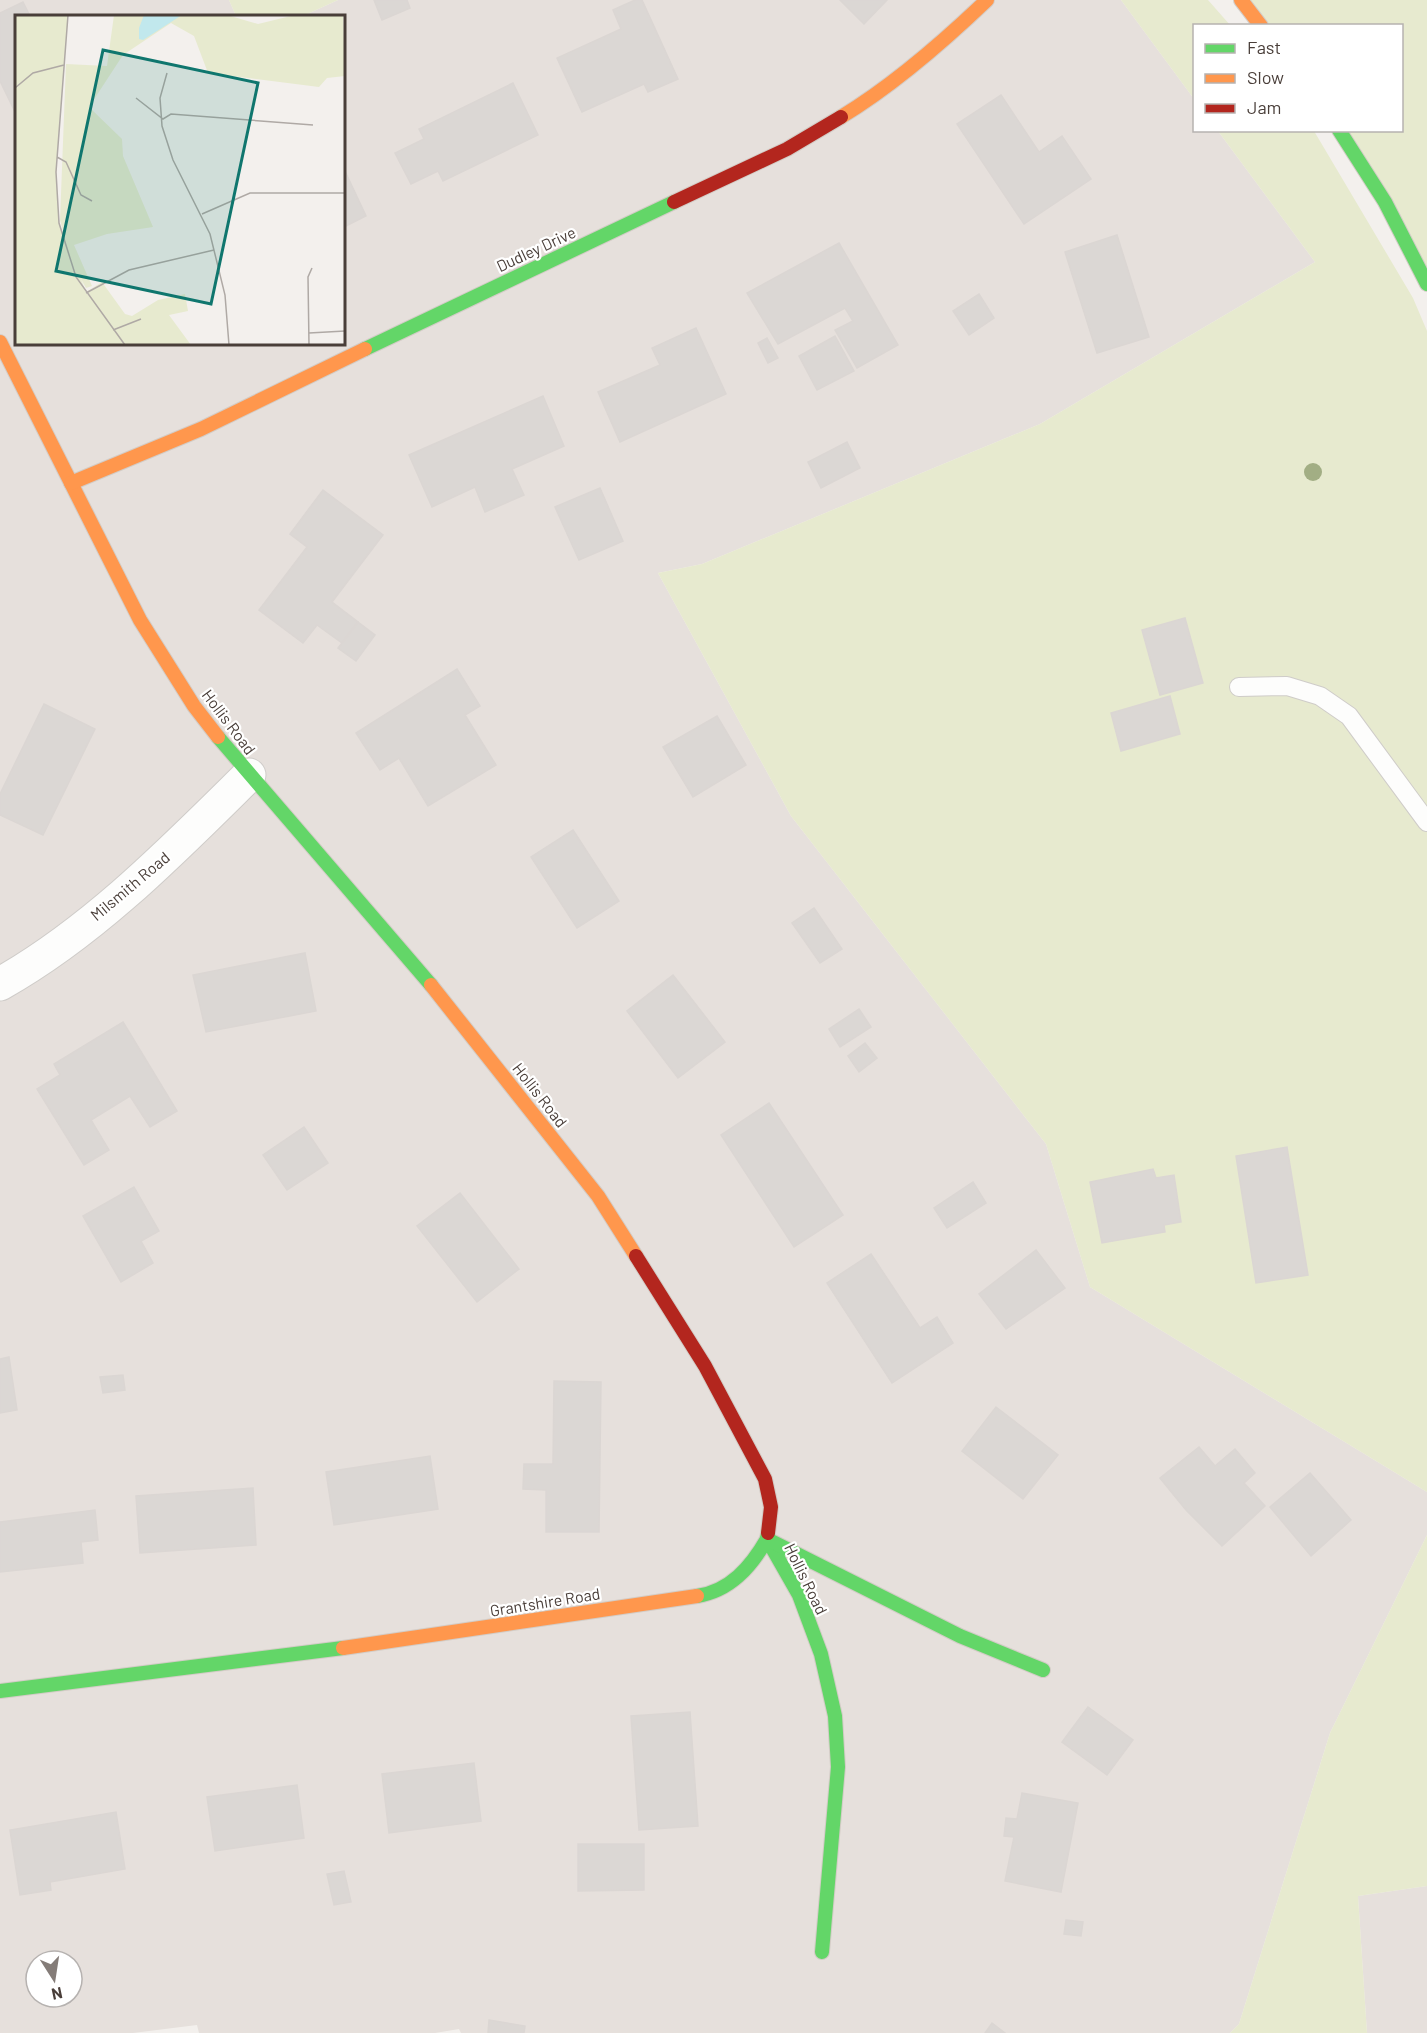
<svg xmlns="http://www.w3.org/2000/svg" width="1427" height="2033" font-family="Barlow,sans-serif">
	<style>
		.residential { fill: #e6e0dc; fill-rule: evenodd }
		.green { fill: #e7eacf }
		.building { fill: #dbd7d4; stroke: #dbd6d3; stroke-width: 1.5 }
		.lines { fill: none; stroke-linecap: round; stroke-linejoin: round }
		.lane-casing { stroke: #cfccc9; stroke-width: 20 }
		.street-casing { stroke: #cfccc9; stroke-width: 35 }
		.fast-casing { stroke: #d3ccc6; stroke-width: 16 }
		.slow-casing { stroke: #d3ccc6; stroke-width: 16 }
		.jam-casing { stroke: #d3ccc6; stroke-width: 16 }
		.lane { stroke: #fdfdfc; stroke-width: 18 }
		.street { stroke: #fdfdfc; stroke-width: 33 }
		.fast { stroke: #63d668; stroke-width: 14 }
		.slow { stroke: #ff974d; stroke-width: 14 }
		.jam { stroke: #b3261e; stroke-width: 14 }
		.tree { fill: #a2ae84 }
		.labels { text-anchor: middle; stroke-width: 4.5; stroke-linejoin: round; paint-order: stroke }
		.street-label { font-size: 16px; fill: #493e39; stroke: #fff }
		.inset-road { fill: none; stroke: #afa9a5; stroke-width: 1.5 }
		.view { fill: #0f766e; fill-opacity: 0.15; stroke: #0f766e; stroke-width: 3 }
		.inset-edge { fill: none; stroke: #493e39; stroke-width: 3 }
	</style>
	<rect width="100%" height="100%" fill="#f3f0ed"/>
	<g class="residential">
		<path d="M 0,0 L 229,0 L 236,16 L 16,16 L 16,344 L 344,344 L 344,16 L 303,16 L 338,0 L 1121,0 L 1194,99 L 1194,130 L 1218,131 L 1315,262 L 1040,424 L 702,564 L 658,573 L 791,816 L 1046,1144 L 1090,1287 L 1427,1492 L 1427,1535 L 1330,1733 L 1239,2024 L 1230,2033 L 461,2033 L 459,2029 L 435,2033 L 199,2033 L 197,2025 L 133,2033 L 0,2033 ZM 36,1961 L 72,1961 L 72,1997 L 36,1997 Z"/>
		<polygon points="1427,1886 1427,2033 1367,2033 1358,1896"/>
	</g>
	<g class="green">
		<polygon points="229,0 338,0 303,16 236,16"/>
		<polygon points="1121,0 1208,0 1230,25 1194,26 1194,99"/>
		<polygon points="1241,0 1427,0 1427,284 1339,131 1402,130 1402,26 1261,25"/>
		<polygon points="1218,131 1314,131 1413,298 1427,331 1427,1492 1090,1287 1046,1144 791,816 658,573 702,564 1040,424 1315,262"/>
		<polygon points="1427,1535 1427,1886 1358,1896 1367,2033 1230,2033 1239,2024 1330,1733"/>
	</g>
	<g class="building">
		<polygon points="374,0 407,0 410,8 382,20"/>
		<polygon points="635,0 642,0 678,79 648,92 644,84 582,112 557,58 621,29 613,10"/>
		<polygon points="840,0 887,0 864,24"/>
		<polygon points="23,2 30,16 16,16 16,114 0,81 0,13"/>
		<polygon points="513,83 538,135 443,181 438,171 411,184 395,153 424,139 419,129"/>
		<polygon points="1001,95 1039,152 1062,136 1091,179 1024,224 957,124"/>
		<polygon points="344,169 366,216 344,227"/>
		<polygon points="1117,235 1149,337 1097,353 1065,252"/>
		<polygon points="839,243 898,345 857,368 835,330 853,321 845,308 778,344 747,293"/>
		<polygon points="979,294 994,318 969,335 953,311"/>
		<polygon points="696,328 726,394 620,442 598,392 660,365 652,348"/>
		<polygon points="835,336 854,371 817,390 799,356"/>
		<polygon points="767,338 778,358 768,363 758,343"/>
		<polygon points="543,396 564,446 512,469 524,495 485,512 475,487 432,507 409,455"/>
		<polygon points="847,442 860,468 821,488 808,462"/>
		<polygon points="600,488 623,541 579,560 555,507"/>
		<polygon points="323,490 383,535 332,602 358,622 342,643 317,625 303,643 259,610 307,547 290,534"/>
		<polygon points="1185,618 1203,683 1160,695 1142,630"/>
		<polygon points="358,622 375,635 356,661 338,648"/>
		<polygon points="457,669 480,706 465,715 496,765 428,806 399,758 380,770 356,733"/>
		<polygon points="1170,696 1180,734 1121,751 1111,713"/>
		<polygon points="44,704 95,729 43,835 0,815 0,794"/>
		<polygon points="717,716 746,765 693,797 663,747"/>
		<polygon points="573,830 619,901 577,928 531,857"/>
		<polygon points="814,908 842,949 820,963 792,923"/>
		<polygon points="305,953 316,1011 206,1032 193,975"/>
		<polygon points="673,975 725,1042 678,1078 627,1011"/>
		<polygon points="859,1009 871,1027 840,1047 829,1029"/>
		<polygon points="123,1022 177,1111 150,1127 130,1096 91,1120 109,1150 84,1165 37,1089 60,1075 54,1064"/>
		<polygon points="865,1043 877,1058 859,1072 848,1056"/>
		<polygon points="769,1103 843,1215 794,1247 721,1135"/>
		<polygon points="304,1127 328,1163 287,1190 263,1155"/>
		<polygon points="1287,1147 1308,1275 1256,1283 1236,1156"/>
		<polygon points="1153,1169 1156,1178 1174,1175 1181,1222 1164,1225 1165,1232 1102,1243 1090,1182"/>
		<polygon points="973,1182 986,1203 947,1228 934,1208"/>
		<polygon points="134,1187 159,1231 141,1241 153,1263 121,1282 83,1216"/>
		<polygon points="460,1193 519,1269 477,1302 417,1226"/>
		<polygon points="1036,1250 1065,1288 1006,1329 979,1294"/>
		<polygon points="871,1254 920,1328 937,1317 953,1343 892,1383 827,1283"/>
		<polygon points="9,1357 17,1410 0,1413 0,1359"/>
		<polygon points="123,1375 125,1390 103,1393 100,1377"/>
		<polygon points="554,1381 601,1382 599,1532 546,1532 546,1490 523,1489 524,1464 553,1464"/>
		<polygon points="996,1407 1058,1455 1023,1499 962,1451"/>
		<polygon points="1199,1447 1215,1466 1235,1449 1255,1473 1244,1483 1265,1506 1222,1546 1186,1510 1160,1478"/>
		<polygon points="430,1456 438,1509 334,1525 326,1472"/>
		<polygon points="1310,1473 1351,1520 1311,1556 1270,1507"/>
		<polygon points="253,1488 256,1545 140,1553 136,1496"/>
		<polygon points="95,1510 98,1540 81,1542 83,1563 0,1572 0,1522"/>
		<polygon points="1088,1707 1133,1740 1107,1775 1062,1742"/>
		<polygon points="690,1712 698,1826 639,1830 631,1716"/>
		<polygon points="474,1763 481,1821 389,1833 382,1774"/>
		<polygon points="297,1785 304,1838 215,1851 207,1797"/>
		<polygon points="1022,1793 1078,1803 1061,1892 1005,1881 1014,1837 1004,1836 1006,1818 1017,1819"/>
		<polygon points="116,1812 125,1869 50,1882 51,1890 20,1895 10,1830"/>
		<polygon points="578,1844 644,1844 644,1890 578,1891"/>
		<polygon points="344,1871 351,1902 334,1905 327,1874"/>
		<polygon points="1066,1920 1083,1922 1081,1936 1064,1934"/>
		<polygon points="489,2020 525,2026 524,2033 488,2033"/>
		<polygon points="992,2023 1005,2033 985,2033"/>
	</g>
	<g class="lines">
		<defs>
			<polyline id="lane" points="1239,687 1287,686 1320,696 1349,716 1427,822"/>
			<path id="street" d="M 0,984 C 94,931 173,850 249,775"/>
			<g id="fast">
				<polyline points="1339,130 1385,202 1427,284"/>
				<polyline points="365,349 674,202"/>
				<polyline points="218,737 431,985"/>
				<polyline points="768,1533 767,1539 799,1595 821,1654 835,1716 838,1767 822,1952"/>
				<path d="M 697,1596 C 730,1591 751,1567 767,1539 L 960,1636 L 1043,1670"/>
				<polyline points="0,1691 343,1648"/>
			</g>
			<g id="slow">
				<polyline points="1241,0 1261,26"/>
				<path d="M 841,117 C 894,85 942,43 987,0"/>
				<polyline points="0,342 140,620 194,706 218,737"/>
				<polyline points="71,483 201,429 365,349"/>
				<polyline points="431,985 598,1196 636,1256"/>
				<polyline points="343,1648 697,1596"/>
			</g>
			<g id="jam">
				<polyline points="674,202 787,149 841,117"/>
				<polyline points="636,1256 705,1366 765,1479 771,1507 768,1533"/>
			</g>
		</defs>
		<use href="#lane" class="lane-casing"/>
		<use href="#street" class="street-casing"/>
		<use href="#fast" class="fast-casing"/>
		<use href="#slow" class="slow-casing"/>
		<use href="#jam" class="jam-casing"/>
		<use href="#lane" class="lane"/>
		<use href="#street" class="street"/>
		<use href="#fast" class="fast"/>
		<use href="#slow" class="slow"/>
		<use href="#jam" class="jam"/>
	</g>
	<circle class="tree" cx="1313" cy="472" r="9"/>
	<g class="labels">
		<g class="street-label">
			<text transform="translate(536 249) rotate(-25)" y="6">Dudley Drive</text>
			<text transform="translate(229 722) rotate(53)" y="6">Hollis Road</text>
			<text transform="translate(130 886) rotate(-40)" y="6">Milsmith Road</text>
			<text transform="translate(540 1095) rotate(52)" y="6">Hollis Road</text>
			<text transform="translate(806 1579) rotate(64)" y="6">Hollis Road</text>
			<text transform="translate(545 1602) rotate(-9)" y="6">Grantshire Road</text>
		</g>
	</g>
	<g transform="translate(15 15)">
		<rect width="330" height="330" fill="#f3f0ed"/>
		<path d="M 53,0 L 41,157 L 44,208 L 71,277 L 87,267 L 110,299 L 117,301 L 143,285 L 170,279 L 173,296 L 154,300 L 176,330 L 0,330 L 0,1 ZM 99,0 L 212,0 L 243,9 L 280,0 L 328,0 L 330,61 L 312,63 L 304,72 L 193,58 L 179,21 L 156,8 L 108,40 L 74,92 L 107,124 L 108,141 L 138,212 L 92,219 L 59,230 L 77,271 L 71,273 L 57,248 L 45,205 L 51,49 L 92,51 Z" fill="#e7eacf"/>
		<path d="M 129,0 L 167,0 L 128,25 L 124,24 L 124,13 Z" fill="#c1e8ed"/>
		<path class="inset-road" d="M 53,0 L 41,157 L 44,208 L 61,262 L 110,330M 152,58 L 145,83 L 147,111 L 158,145 L 195,219 L 210,280 L 214,330M 0,73 L 18,58 L 49,50M 121,83 L 148,104 L 156,99 L 298,110M 42,142 L 51,147 L 66,180 L 77,186M 187,199 L 235,178 L 330,178M 71,278 L 114,255 L 199,235M 98,315 L 126,304M 294,318 L 330,316M 294,330 L 293,262 L 297,253"/>
		<path class="view" d="M 88,35 L 243,68 L 196,289 L 41,256 Z"/>
		<rect width="330" height="330" class="inset-edge"/>
	</g>
	<rect x="1193" y="24" width="210" height="108" fill="#ffffff" stroke="#b6b2b0" stroke-width="1.5"/>
	<rect x="1205" y="44" width="30" height="9" fill="#63d668" stroke="#b6b2b0" stroke-width="1.5"/>
	<text x="1247" y="54" font-size="18" fill="#493e39">Fast</text>
	<rect x="1205" y="74" width="30" height="9" fill="#ff974d" stroke="#b6b2b0" stroke-width="1.5"/>
	<text x="1247" y="84" font-size="18" fill="#493e39">Slow</text>
	<rect x="1205" y="104" width="30" height="9" fill="#b3261e" stroke="#b6b2b0" stroke-width="1.5"/>
	<text x="1247" y="114" font-size="18" fill="#493e39">Jam</text>
	<g transform="translate(54 1979) rotate(168)"><circle r="28" fill="#ffffff" stroke="#b6b2b0" stroke-width="1.5"/>
	<path d="M0-4.5L10 22L0 15L-10 22Z" fill="#847c78"/>
	<text y="-9" font-size="16" font-weight="bold" text-anchor="middle" fill="#493e39">N</text>
	</g>
</svg>
